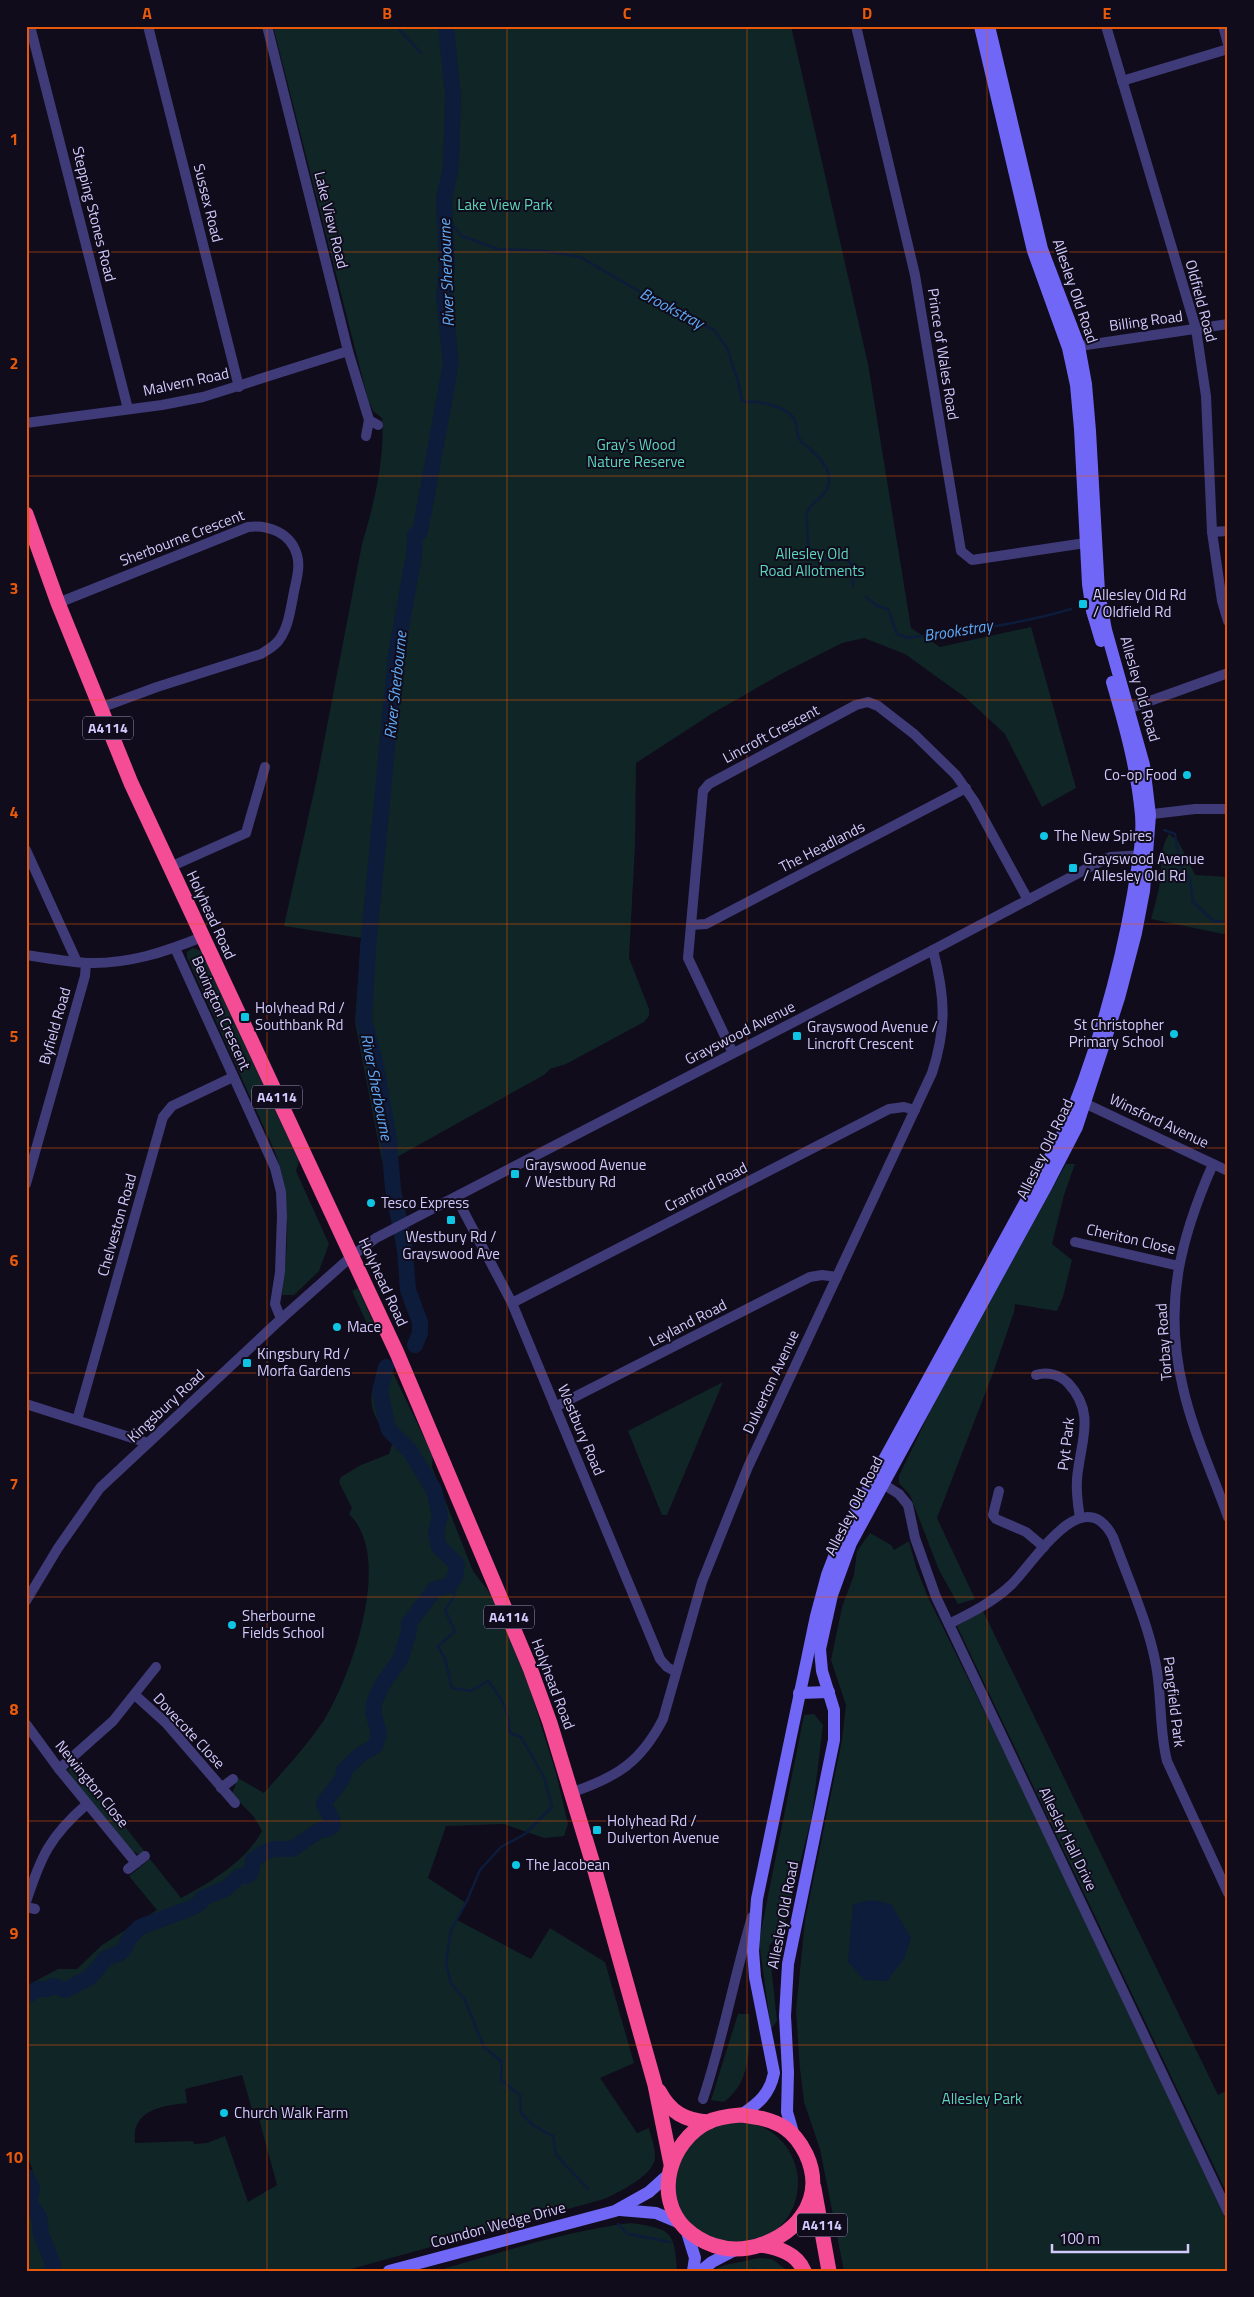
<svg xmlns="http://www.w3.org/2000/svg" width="1254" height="2297" font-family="'Titillium Web',sans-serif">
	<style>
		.green { fill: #102525; fill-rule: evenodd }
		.water { fill: #0d1c3a }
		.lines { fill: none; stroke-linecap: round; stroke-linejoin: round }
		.stream { stroke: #0d1c3a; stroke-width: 2.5 }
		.river { stroke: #0d1c3a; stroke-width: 16 }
		.street { stroke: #3f3a78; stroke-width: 10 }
		.secondary { stroke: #7167f6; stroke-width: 12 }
		.highway { stroke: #f44c95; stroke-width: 15 }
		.grid { fill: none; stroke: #e8590c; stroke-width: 1; stroke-opacity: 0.55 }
		.poi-dot { fill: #0ec5e4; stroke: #100c1b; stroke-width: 2 }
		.labels { text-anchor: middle; stroke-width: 4; stroke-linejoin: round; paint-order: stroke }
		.shield { fill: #100c1b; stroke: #9891b8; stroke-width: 1 }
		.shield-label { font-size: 14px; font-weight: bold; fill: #d2cafc }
		.street-label { font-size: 15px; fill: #d2cafc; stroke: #100c1b }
		.park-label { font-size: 15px; fill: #5cd6bd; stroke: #100c1b }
		.poi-label { font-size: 15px; fill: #d2cafc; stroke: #100c1b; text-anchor: start }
		.water-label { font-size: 16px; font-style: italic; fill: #5ea9f5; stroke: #100c1b }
		.neatline { fill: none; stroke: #e8590c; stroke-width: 2 }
		.grid-label { font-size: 16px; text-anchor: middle; font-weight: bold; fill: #e8590c }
	</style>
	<rect width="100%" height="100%" fill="#100c1b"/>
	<g class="green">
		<path d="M 273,26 L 791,26 L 868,364 L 911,628 L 940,647 L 1031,627 L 1076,788 L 1042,807 L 1005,734 L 966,698 L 905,654 L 864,638 L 842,643 L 781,674 L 713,713 L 636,763 L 635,845 L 629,958 L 649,1009 L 649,1016 L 644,1022 L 566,1064 L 550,1069 L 544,1075 L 397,1157 L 382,1161 L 355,1022 L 361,938 L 284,926 L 317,778 L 362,544 C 374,504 385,460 382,418 L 373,411 L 368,400 Z"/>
		<path d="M 1169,834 L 1178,841 L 1195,875 L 1228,877 L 1228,935 L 1151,919 C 1154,908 1157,898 1159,888 C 1163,869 1158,851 1169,834 Z"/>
		<path d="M 193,948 L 201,951 L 299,1161 L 296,1171 L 329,1244 L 319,1271 L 294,1295 L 282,1295 C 288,1244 292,1201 275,1152 L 187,957 L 187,952 Z"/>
		<polygon points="1066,1164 1075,1164 1064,1195 1052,1244 1072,1260 1063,1297 1057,1311 1015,1304 1014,1312 993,1373 937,1518 975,1599 958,1604 939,1570 910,1495 899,1483 899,1476 952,1366"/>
		<polygon points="358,1288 375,1326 369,1328 352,1291"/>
		<path d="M 381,1367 L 394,1375 L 433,1456 L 432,1467 L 473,1571 L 493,1597 L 529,1686 L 556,1773 L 568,1824 L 564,1836 L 544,1838 L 504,1824 L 446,1826 L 428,1878 L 466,1903 L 457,1920 L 531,1959 L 550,1928 L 605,1962 L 634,2063 L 600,2078 L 637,2133 L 649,2128 C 651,2137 655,2146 655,2155 C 657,2174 619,2192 604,2199 L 344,2271 L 56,2271 C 60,2259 52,2248 48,2238 C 44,2227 41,2215 38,2204 C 34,2187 36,2171 26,2155 L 26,1986 L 58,1969 L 77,1969 L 102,1945 L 157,1910 L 129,1876 L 150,1859 L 181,1898 C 210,1883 247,1860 262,1831 L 254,1817 L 232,1794 L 238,1778 L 264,1793 C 285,1769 306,1747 324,1720 C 352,1674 394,1557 349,1514 L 352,1508 L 339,1482 L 341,1477 L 361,1465 L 389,1454 L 392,1444 C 372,1412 363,1404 381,1367 ZM 242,2075 L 254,2116 L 258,2115 L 277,2185 L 248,2202 L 225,2136 L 207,2143 L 194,2144 L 193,2141 L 135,2143 C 135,2139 134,2131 136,2127 C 144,2107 169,2105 187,2103 L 185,2089 Z"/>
		<polygon points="723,1382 667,1515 662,1515 628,1431"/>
		<polygon points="870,1533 891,1545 894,1550 909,1541 916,1567 928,1597 1023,1790 1228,2224 1228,2271 844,2271 820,2149 804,2102 800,2069 796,2011 805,1920 842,1740 846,1705 831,1660 842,1607 854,1575 857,1551"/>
		<polygon points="983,1611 1218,2095 1228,2090 1228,2196 957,1626"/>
		<polygon points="814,1714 823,1725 812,1816 783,1930 769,1946 777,2021 771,2029 759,1941 804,1715"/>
		<polygon points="74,1762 145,1852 138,1854 130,1850 72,1778 68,1770"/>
		<path d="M 738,2014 L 749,2014 C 750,2045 752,2081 724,2102 L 711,2100 Z"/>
		<circle cx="736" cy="2183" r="62"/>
		<polygon points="26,2205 33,2217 35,2234 48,2262 45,2271 26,2271"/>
		<path d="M 631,2223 C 670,2229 675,2230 677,2271 L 436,2271 C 499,2253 565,2231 631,2223 Z"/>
		<polygon points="759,2258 772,2259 788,2271 711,2271 725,2265"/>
	</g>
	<polygon class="water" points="872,1900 891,1904 911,1938 904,1959 887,1981 864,1980 848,1962 853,1904"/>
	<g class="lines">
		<g class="stream">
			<polyline points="396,26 421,53"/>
			<path d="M 446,217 L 462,236 L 498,249 L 545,251 L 580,257 L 668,308 L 714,330 L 727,348 L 738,381 L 742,400 L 745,402 C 760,401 790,406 796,423 C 798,430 796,436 801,441 C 811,450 827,462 829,477 C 831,496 811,501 807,512 C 806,515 808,539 808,546 C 821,563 827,561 847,559 L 853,567 L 853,586"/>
			<path d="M 866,597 L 877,606 L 888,609 L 897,634 L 908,638 C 962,631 1018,625 1071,609"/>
			<polyline points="1164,830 1175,834 1180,865 1190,879 1193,902 1215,922 1228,920"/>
			<path d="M 449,1586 L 455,1595 L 445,1610 L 455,1631 L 438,1647 L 445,1659 L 452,1688 L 471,1691 L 488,1681 C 503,1699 508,1710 510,1733 L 521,1737 L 544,1777 L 552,1807 L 525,1834 L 501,1847 L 480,1870 L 466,1903 L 451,1930 L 446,1962 L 451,1984 L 464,1998 L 484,2047 L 502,2062 L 501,2080 L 520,2095 L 521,2113 L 534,2126 L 553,2136 L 556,2155 L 588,2189"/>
			<polyline points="618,2224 628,2234 670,2242"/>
			<polyline points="754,2268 756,2271"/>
		</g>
		<g class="river">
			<polyline points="415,1345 420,1333 420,1322 408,1290 405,1250 393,1189 389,1141 375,1061 364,1020 368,948 396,655 414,555 415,535 420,532 451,363 444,298 447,265 444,199 451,167 453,95 446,26"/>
			<path d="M 26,1996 L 38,1989 L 48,1989 L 53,1986 L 66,1990 L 90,1977 L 106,1958 L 118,1954 L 124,1949 L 130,1937 L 140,1927 L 191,1908 L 200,1903 L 202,1898 L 225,1889 L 240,1876 L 247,1876 L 251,1872 L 253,1860 L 265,1852 L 274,1849 L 292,1849 L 320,1830 L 328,1829 L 333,1825 C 332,1815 326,1812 324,1803 L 343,1778 L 344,1770 L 360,1755 L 375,1746 L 379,1734 L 373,1711 L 375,1700 L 382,1685 L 401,1658 L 409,1631 L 409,1623 L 435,1589 L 449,1586 L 455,1577 L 457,1564 L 439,1547 L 436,1534 L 440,1515 L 434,1490 L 410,1451 L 389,1430 L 387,1424 L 380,1391 L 386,1367"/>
			<polyline points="26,2176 32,2188 29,2202 39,2217 41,2234 53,2264 51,2271"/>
		</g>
		<g class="street">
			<polyline points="30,26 128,409"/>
			<polyline points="148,26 239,387"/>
			<polyline points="267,26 348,351 369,420"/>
			<polyline points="856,26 915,275 961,551 972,560 1092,542"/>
			<polyline points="1106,26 1196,329 1206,396 1212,532 1222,601 1228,621"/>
			<polyline points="1223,26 1228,44"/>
			<polyline points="1122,81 1228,49"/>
			<polyline points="1073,347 1228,324"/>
			<polyline points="26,423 162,405 203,397 348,351"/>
			<polyline points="366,436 369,420 378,425"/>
			<polyline points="1212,532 1228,531"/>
			<path d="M 58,603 L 248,527 C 268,524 291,533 297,555 C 301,568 295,584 293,597 C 290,612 288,628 279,640 C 274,647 267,650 261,654 L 157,687 L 100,708"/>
			<polyline points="1122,711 1228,673"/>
			<polyline points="1144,815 1195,809 1228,809"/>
			<polyline points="26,850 77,962"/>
			<polyline points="170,867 246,833 265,767"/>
			<polyline points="691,925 706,924 966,788"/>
			<polyline points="175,948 275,1168 281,1192 282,1216 280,1272 275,1304 281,1319"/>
			<path d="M 26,955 C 47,958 68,962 88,963 C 129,964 165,952 202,937"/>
			<polyline points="733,1053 688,958 703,791 709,784 856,705 868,702 878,706 914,734 956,775 974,801 1028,900"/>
			<polyline points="1078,1100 1228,1171"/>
			<path d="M 1213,1164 C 1180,1239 1163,1305 1183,1388 C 1193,1432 1213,1475 1228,1517"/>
			<polyline points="26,1184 85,976 86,963"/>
			<polyline points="456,1197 512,1303 660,1659 667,1667 676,1672"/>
			<polyline points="1075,1242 1179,1266"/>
			<polyline points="512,1303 889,1109 904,1107 915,1110"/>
			<path d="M 1036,1375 C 1047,1371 1060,1375 1068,1383 C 1097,1414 1080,1442 1077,1479 C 1076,1492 1078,1506 1080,1518"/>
			<polyline points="26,1404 148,1443"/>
			<polyline points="555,1407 810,1277 822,1275 837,1277"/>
			<polyline points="77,1420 163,1117 172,1106 233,1077"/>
			<polyline points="883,1484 899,1494 908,1505 915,1538 936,1597 1228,2212"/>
			<polyline points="999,1491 993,1515 996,1519 1026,1532 1044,1547"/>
			<polyline points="26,1601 58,1548 100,1488 281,1319 352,1256 376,1238 933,950 1103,860 1110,857 1145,855"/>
			<path d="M 949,1624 C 971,1613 993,1602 1011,1585 C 1034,1563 1083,1479 1113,1537 C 1128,1579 1148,1622 1156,1665 C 1162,1697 1159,1729 1167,1761 L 1228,1893"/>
			<polyline points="135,1695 166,1723 235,1803"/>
			<polyline points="26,1724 59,1769 136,1863"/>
			<polyline points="59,1769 113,1721 156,1667"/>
			<polyline points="221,1788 233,1779"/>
			<path d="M 573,1792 C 617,1777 641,1762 663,1719 L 702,1582 L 748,1467 L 932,1073 C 947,1027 945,996 933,950"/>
			<polyline points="128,1869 145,1856"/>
			<path d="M 26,1902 C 41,1856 50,1836 87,1804"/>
			<polyline points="26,1907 35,1909"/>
			<path d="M 703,2099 C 723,2039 734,1977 752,1917"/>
		</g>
		<g class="secondary">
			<polyline points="980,26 1033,251 1068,348 1076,385 1080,429 1088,584 1092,611 1101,641"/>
			<polyline points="799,1693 829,1692"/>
			<path d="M 741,2115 C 758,2104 770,2094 774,2073 L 755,1977 L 753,1951 L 757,1899 L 816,1616 L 827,1575 L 842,1536 L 1061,1137 C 1094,1063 1119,974 1133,894 C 1137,868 1143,842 1141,815 C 1137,770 1125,726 1112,682"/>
			<polyline points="794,2136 787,2112 788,2072 785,2016 788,1964 834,1740 834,1710 822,1671 820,1649 832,1595 851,1543 1047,1185 1077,1127 1119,998 1136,933 1144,891 1150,815 1144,765 1106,630 1099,592 1090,431 1086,384 1079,346 1042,249 989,26"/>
			<polyline points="620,2210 656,2213 680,2223"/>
			<polyline points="686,2229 695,2258 693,2271"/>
			<polyline points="389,2271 615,2211 649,2192 669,2174"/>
			<polyline points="701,2271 712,2262 735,2250"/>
		</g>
		<g class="highway">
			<polyline points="26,514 58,603 131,783 397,1353 530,1668 550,1723 593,1864 655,2085 671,2164"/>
			<path d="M 659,2091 C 670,2112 685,2121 709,2122"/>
			<path d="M 741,2115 C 756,2117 772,2119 785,2128 C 794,2134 801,2144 806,2154 C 828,2201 793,2240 748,2248 C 725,2252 702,2244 685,2228 C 653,2196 670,2141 708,2122 C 718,2117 730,2116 741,2115 Z"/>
			<polyline points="814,2188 829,2271"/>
			<path d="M 761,2245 C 778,2248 797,2253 804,2271"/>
		</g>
	</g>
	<path class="grid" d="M 267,26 L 267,2271M 507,26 L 507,2271M 747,26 L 747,2271M 987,26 L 987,2271M 26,252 L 1228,252M 26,476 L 1228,476M 26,700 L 1228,700M 26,924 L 1228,924M 26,1148 L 1228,1148M 26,1373 L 1228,1373M 26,1597 L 1228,1597M 26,1821 L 1228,1821M 26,2045 L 1228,2045"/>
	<g class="poi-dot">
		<rect x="1078" y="599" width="10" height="10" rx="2.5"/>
		<circle cx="1187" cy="775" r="5"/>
		<circle cx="1044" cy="836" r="5"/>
		<rect x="1068" y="863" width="10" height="10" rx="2.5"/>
		<rect x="240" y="1012" width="10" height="10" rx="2.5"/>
		<circle cx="1174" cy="1034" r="5"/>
		<rect x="792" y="1031" width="10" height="10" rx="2.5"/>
		<rect x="510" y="1169" width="10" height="10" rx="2.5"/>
		<circle cx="371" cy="1203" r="5"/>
		<rect x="446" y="1215" width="10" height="10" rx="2.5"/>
		<circle cx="337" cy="1327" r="5"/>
		<rect x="242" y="1358" width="10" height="10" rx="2.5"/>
		<circle cx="232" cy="1625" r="5"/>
		<rect x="592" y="1825" width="10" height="10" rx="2.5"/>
		<circle cx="516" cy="1865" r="5"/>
		<circle cx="224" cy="2113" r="5"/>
	</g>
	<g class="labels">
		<g class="shield">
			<rect x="83" y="716.5" width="50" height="23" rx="4"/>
			<rect x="252" y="1085.5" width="50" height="23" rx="4"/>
			<rect x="484" y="1605.5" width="50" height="23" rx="4"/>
			<rect x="797" y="2213.5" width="50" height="23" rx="4"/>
		</g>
		<g class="shield-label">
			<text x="108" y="733">A4114</text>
			<text x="277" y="1102">A4114</text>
			<text x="509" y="1622">A4114</text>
			<text x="822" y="2230">A4114</text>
		</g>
		<g class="street-label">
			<text transform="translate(208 203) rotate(76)" y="5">Sussex Road</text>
			<text transform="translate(94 214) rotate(76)" y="5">Stepping Stones Road</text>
			<text transform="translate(331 220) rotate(76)" y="5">Lake View Road</text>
			<text transform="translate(1075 291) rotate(71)" y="5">Allesley Old Road</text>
			<text transform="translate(1201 301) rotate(75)" y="5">Oldfield Road</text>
			<text transform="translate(1146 321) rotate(-8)" y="5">Billing Road</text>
			<text transform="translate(943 354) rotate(81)" y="5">Prince of Wales Road</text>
			<text transform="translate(186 382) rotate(-12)" y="5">Malvern Road</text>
			<text transform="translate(182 538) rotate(-21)" y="5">Sherbourne Crescent</text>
			<text transform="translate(1140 689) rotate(74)" y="5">Allesley Old Road</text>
			<text transform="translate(771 734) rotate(-28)" y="5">Lincroft Crescent</text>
			<text transform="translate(822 847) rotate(-27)" y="5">The Headlands</text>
			<text transform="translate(211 915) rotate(65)" y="5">Holyhead Road</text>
			<text transform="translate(221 1013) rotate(66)" y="5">Bevington Crescent</text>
			<text transform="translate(55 1026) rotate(-74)" y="5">Byfield Road</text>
			<text transform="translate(740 1033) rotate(-27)" y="5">Grayswood Avenue</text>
			<text transform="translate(1159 1121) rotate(25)" y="5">Winsford Avenue</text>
			<text transform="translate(1045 1149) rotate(-64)" y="5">Allesley Old Road</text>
			<text transform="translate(706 1187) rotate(-27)" y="5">Cranford Road</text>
			<text transform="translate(117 1225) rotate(-74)" y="5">Chelveston Road</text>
			<text transform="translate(1131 1239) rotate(13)" y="5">Cheriton Close</text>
			<text transform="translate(383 1282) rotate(65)" y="5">Holyhead Road</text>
			<text transform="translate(688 1323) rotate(-27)" y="5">Leyland Road</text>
			<text transform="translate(1164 1342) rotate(-94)" y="5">Torbay Road</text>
			<text transform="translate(771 1382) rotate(-65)" y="5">Dulverton Avenue</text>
			<text transform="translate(166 1406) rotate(-43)" y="5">Kingsbury Road</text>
			<text transform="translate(581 1430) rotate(67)" y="5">Westbury Road</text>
			<text transform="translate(1066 1444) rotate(-83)" y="5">Pyt Park</text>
			<text transform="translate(854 1506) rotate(-63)" y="5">Allesley Old Road</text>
			<text transform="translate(553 1684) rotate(69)" y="5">Holyhead Road</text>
			<text transform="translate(1174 1702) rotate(83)" y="5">Pangfield Park</text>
			<text transform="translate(189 1731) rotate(47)" y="5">Dovecote Close</text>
			<text transform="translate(92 1784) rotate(51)" y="5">Newington Close</text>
			<text transform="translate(1068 1839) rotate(64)" y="5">Allesley Hall Drive</text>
			<text transform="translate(783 1915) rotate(-79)" y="5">Allesley Old Road</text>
			<text transform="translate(498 2225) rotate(-15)" y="5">Coundon Wedge Drive</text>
		</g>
		<g class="park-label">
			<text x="505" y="210">Lake View Park</text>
			<text x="636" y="450">Gray's Wood<tspan x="636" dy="17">Nature Reserve</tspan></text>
			<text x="812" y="559">Allesley Old<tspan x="812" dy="17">Road Allotments</tspan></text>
			<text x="982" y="2104">Allesley Park</text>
		</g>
		<g class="poi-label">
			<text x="1093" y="600">Allesley Old Rd<tspan x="1093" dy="17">/ Oldfield Rd</tspan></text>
			<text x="1177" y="780" text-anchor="end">Co-op Food</text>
			<text x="1054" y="841">The New Spires</text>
			<text x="1083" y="864">Grayswood Avenue<tspan x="1083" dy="17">/ Allesley Old Rd</tspan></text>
			<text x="255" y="1013">Holyhead Rd /<tspan x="255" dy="17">Southbank Rd</tspan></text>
			<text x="1164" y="1030" text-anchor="end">St Christopher<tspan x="1164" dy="17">Primary School</tspan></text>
			<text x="807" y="1032">Grayswood Avenue /<tspan x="807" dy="17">Lincroft Crescent</tspan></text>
			<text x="525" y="1170">Grayswood Avenue<tspan x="525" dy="17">/ Westbury Rd</tspan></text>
			<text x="381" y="1208">Tesco Express</text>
			<text x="451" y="1242" text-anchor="middle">Westbury Rd /<tspan x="451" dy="17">Grayswood Ave</tspan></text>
			<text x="347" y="1332">Mace</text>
			<text x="257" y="1359">Kingsbury Rd /<tspan x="257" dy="17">Morfa Gardens</tspan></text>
			<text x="242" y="1621">Sherbourne<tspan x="242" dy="17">Fields School</tspan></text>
			<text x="607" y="1826">Holyhead Rd /<tspan x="607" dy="17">Dulverton Avenue</tspan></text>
			<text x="526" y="1870">The Jacobean</text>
			<text x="234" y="2118">Church Walk Farm</text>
		</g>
		<g class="water-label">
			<text transform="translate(446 273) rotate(-92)" y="6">River Sherbourne</text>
			<text transform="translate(672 308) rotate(28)" y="6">Brookstray</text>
			<text transform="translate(958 630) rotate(-9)" y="6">Brookstray</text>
			<text transform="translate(395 685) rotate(-84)" y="6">River Sherbourne</text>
			<text transform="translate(377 1087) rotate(79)" y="6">River Sherbourne</text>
		</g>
	</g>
	<rect width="1254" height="2297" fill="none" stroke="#100c1b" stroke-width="55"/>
	<path d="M1052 2244v8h136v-8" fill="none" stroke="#d2cafc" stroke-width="2.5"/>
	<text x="1059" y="2244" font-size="15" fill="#d2cafc" stroke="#100c1b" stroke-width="4" paint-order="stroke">100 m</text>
	<rect x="28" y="28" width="1198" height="2242" class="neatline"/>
	<g class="grid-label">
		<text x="147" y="19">A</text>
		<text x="387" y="19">B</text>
		<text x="627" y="19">C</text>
		<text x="867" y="19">D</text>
		<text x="1107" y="19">E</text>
		<text x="14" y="145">1</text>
		<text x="14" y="369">2</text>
		<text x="14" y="594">3</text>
		<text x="14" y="818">4</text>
		<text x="14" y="1042">5</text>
		<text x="14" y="1266">6</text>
		<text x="14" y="1490">7</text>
		<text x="14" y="1715">8</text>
		<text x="14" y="1939">9</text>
		<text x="14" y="2163">10</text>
	</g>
</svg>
